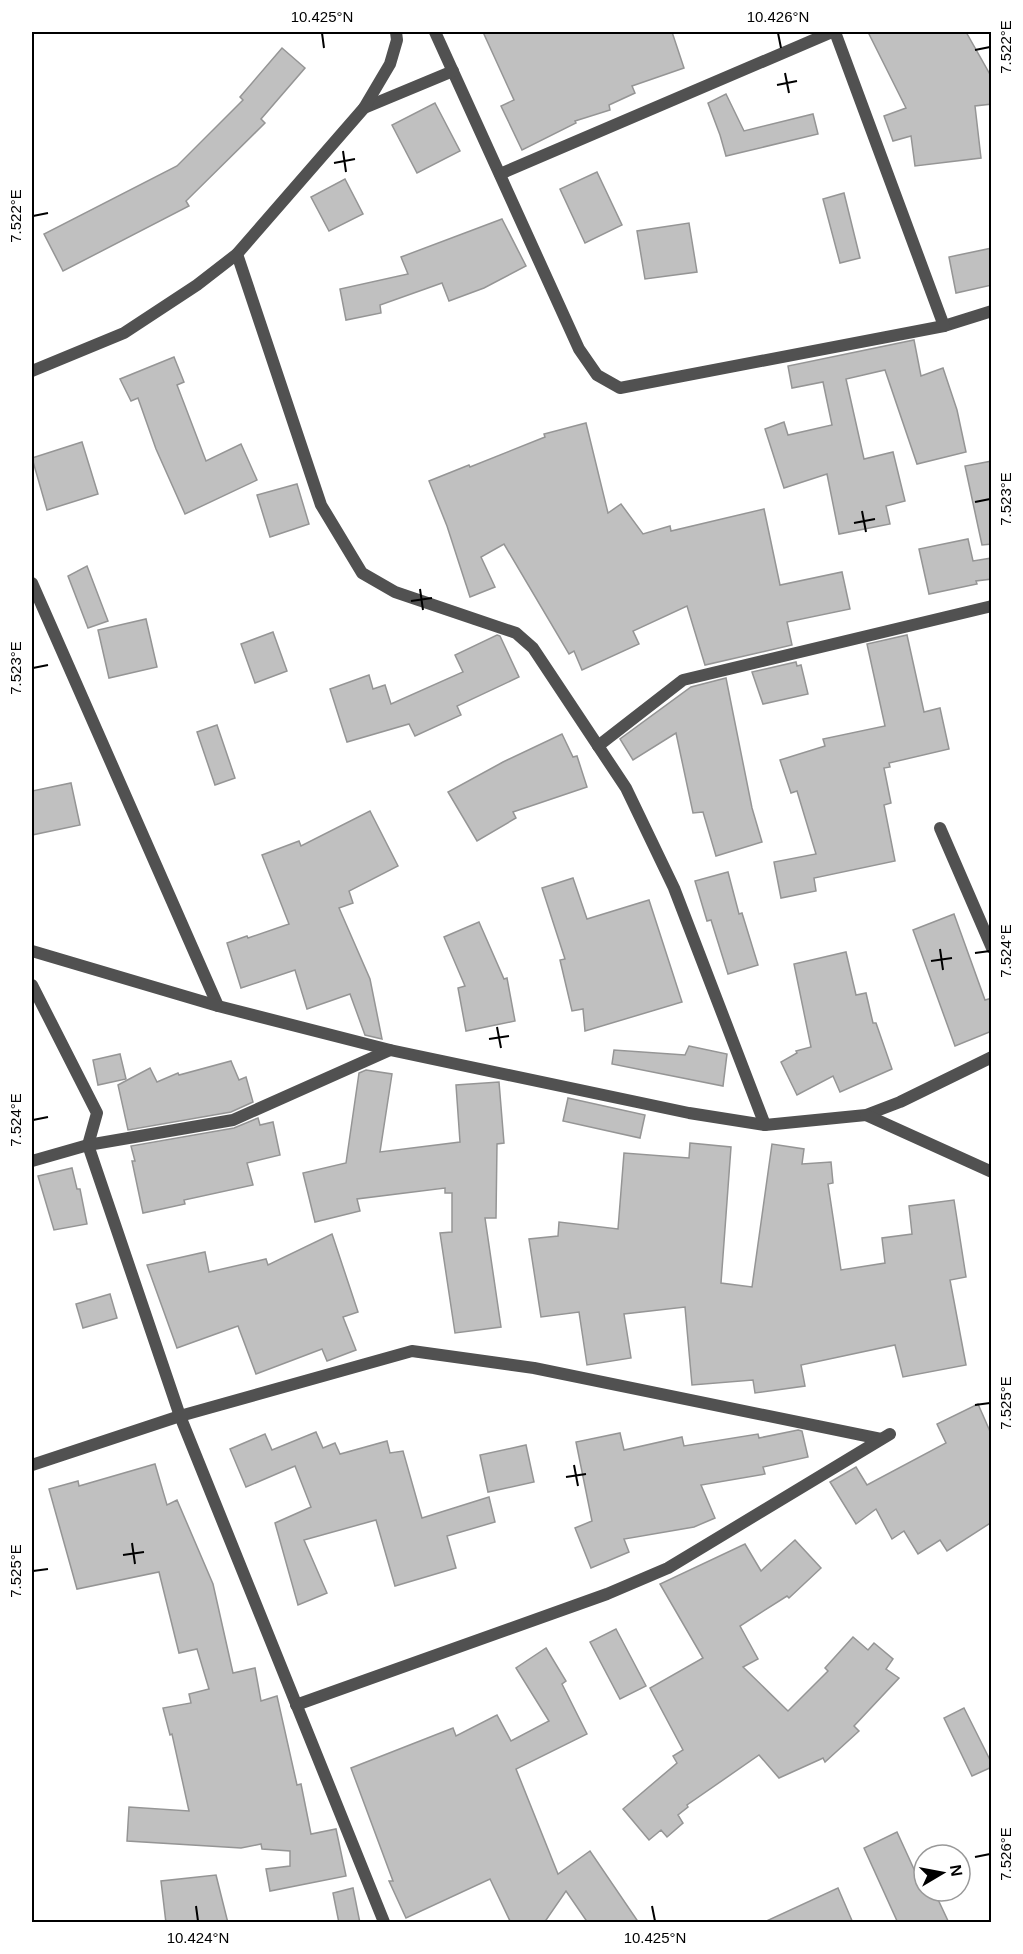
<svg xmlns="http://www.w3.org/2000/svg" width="1023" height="1954" font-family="Arial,sans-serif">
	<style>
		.building { fill: #c0c0c0; stroke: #959595; stroke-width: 1.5 }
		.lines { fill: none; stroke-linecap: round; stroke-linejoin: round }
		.minor { stroke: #515151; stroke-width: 12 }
		.ticks { fill: none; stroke: #000; stroke-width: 2 }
		.neatline { fill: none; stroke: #000; stroke-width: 2 }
		.ticks-label { font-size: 15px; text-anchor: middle; fill: #000 }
	</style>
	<rect width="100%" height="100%" fill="#fff"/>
	<g class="building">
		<polygon points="483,32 672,32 684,68 632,86 635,93 609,105 610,110 575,121 576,123 522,150 501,106 514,100"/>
		<polygon points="868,32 966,32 992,78 992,104 975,106 981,158 915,166 911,136 893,141 884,116 906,108"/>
		<polygon points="282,48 305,68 261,119 265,123 186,201 189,206 63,271 44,234 177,166 243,100 240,97"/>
		<polygon points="726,94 744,131 813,114 818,134 726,156 720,135 708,103"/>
		<polygon points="435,103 460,151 417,173 392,125"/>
		<polygon points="597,172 622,225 585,243 560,189"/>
		<polygon points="345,179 363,214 329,231 311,197"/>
		<polygon points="844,193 860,258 840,263 823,199"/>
		<polygon points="502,219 526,266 484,288 449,301 442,283 380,305 381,313 346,320 340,289 408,274 401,257"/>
		<polygon points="689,223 697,272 645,279 637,231"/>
		<polygon points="992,248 992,285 956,293 949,257"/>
		<polygon points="914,340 921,376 943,368 957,410 966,452 917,464 885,370 846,379 864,459 893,452 905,501 886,506 890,524 839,534 827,474 784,488 765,429 784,422 788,435 832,425 823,382 792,388 788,366"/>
		<polygon points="174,357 184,382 177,385 206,461 241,444 257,480 185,514 156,449 138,398 131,401 120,379"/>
		<polygon points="586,423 608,513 621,504 643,534 670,526 671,531 764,509 780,585 842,572 850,609 787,622 792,645 705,665 687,606 633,631 639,644 582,670 574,651 569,654 504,544 481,557 495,587 470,597 447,526 429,481 469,465 470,467 545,437 544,434"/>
		<polygon points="82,442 98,494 47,510 32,458"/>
		<polygon points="992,461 992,544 982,545 965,466"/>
		<polygon points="297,484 309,524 270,537 257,495"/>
		<polygon points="968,539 973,561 992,558 992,579 976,581 977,584 929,594 919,549"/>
		<polygon points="87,566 108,621 88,628 68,576"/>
		<polygon points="146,619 157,667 109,678 98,630"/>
		<polygon points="273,632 287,671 255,683 241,644"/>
		<polygon points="497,635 500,636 519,677 457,706 461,715 415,736 409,724 347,742 330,689 369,675 373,689 385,685 391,704 463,672 455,655"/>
		<polygon points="907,635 924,712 940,708 949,749 889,763 890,767 884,768 891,803 884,805 895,861 814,878 816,891 781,898 774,862 816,854 797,791 791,793 780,760 825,746 823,739 885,726 867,644"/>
		<polygon points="796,662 797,666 801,665 808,694 763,704 752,672"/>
		<polygon points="726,678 752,808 762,842 716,856 703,812 693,813 676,733 633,760 620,739 691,687"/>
		<polygon points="217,725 235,778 215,785 197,732"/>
		<polygon points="562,734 573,757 577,756 587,787 513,812 516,818 477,841 448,792 503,762"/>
		<polygon points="71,783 80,825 32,835 32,791"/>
		<polygon points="370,811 398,866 349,891 353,903 339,908 370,979 382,1039 365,1035 350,994 307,1009 295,970 241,988 227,943 247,936 248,938 289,924 262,855 299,841 301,846"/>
		<polygon points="728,872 739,914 742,913 758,965 728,974 711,920 707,921 695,881"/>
		<polygon points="573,878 587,919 649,900 682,1002 585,1031 583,1009 572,1011 560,960 565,959 542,888"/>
		<polygon points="954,914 985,1000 992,998 992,1031 955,1046 913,930"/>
		<polygon points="479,922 504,979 507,978 515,1021 466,1031 458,988 465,986 444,937"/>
		<polygon points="846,952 856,995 866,993 873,1023 876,1023 892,1069 840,1092 833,1076 797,1095 781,1062 797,1053 796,1051 811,1047 794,964"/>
		<polygon points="689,1046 727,1054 723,1086 612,1064 614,1050 685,1055"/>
		<polygon points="120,1054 126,1079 98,1085 93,1060"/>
		<polygon points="231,1061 239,1080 246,1077 253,1102 231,1112 128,1130 118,1085 150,1068 157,1082 178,1073 179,1075"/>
		<polygon points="366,1070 392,1074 380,1152 460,1142 456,1085 499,1082 504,1143 497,1144 496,1218 485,1218 501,1327 455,1333 440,1233 452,1232 452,1193 445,1193 445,1188 357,1199 360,1211 315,1222 303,1173 346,1163 359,1073"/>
		<polygon points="568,1098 645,1115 640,1138 563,1121"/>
		<polygon points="258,1118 260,1125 273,1122 280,1155 247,1163 253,1185 184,1200 185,1204 143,1213 132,1161 135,1161 131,1146 234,1128"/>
		<polygon points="690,1143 731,1147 721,1283 752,1287 772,1144 804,1149 802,1164 831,1162 833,1183 828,1184 841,1270 885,1263 882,1238 912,1234 909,1206 954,1200 966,1277 950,1280 966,1365 903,1377 895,1345 801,1365 805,1386 755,1393 753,1380 692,1385 685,1307 624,1314 631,1358 587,1365 579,1312 541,1317 529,1239 558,1236 559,1222 618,1229 624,1153 689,1158"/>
		<polygon points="72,1168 77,1189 80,1189 87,1224 54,1230 38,1176"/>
		<polygon points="332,1234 358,1312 343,1317 356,1350 327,1361 322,1349 256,1374 238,1326 177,1348 147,1265 205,1252 209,1272 266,1259 268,1265"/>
		<polygon points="110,1294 117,1318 83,1328 76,1304"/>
		<polygon points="978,1404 992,1436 992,1522 947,1551 940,1540 918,1554 904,1531 892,1539 876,1509 856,1524 830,1482 856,1467 867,1485 946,1443 937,1424"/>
		<polygon points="798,1430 802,1431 808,1457 763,1467 765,1474 701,1485 715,1518 694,1527 624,1539 629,1552 591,1568 575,1528 592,1521 576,1442 620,1433 624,1450 682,1437 684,1446 758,1434 759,1438"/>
		<polygon points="316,1432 323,1448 335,1443 340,1454 387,1441 390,1453 403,1451 422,1518 489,1497 495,1522 447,1536 456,1568 395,1586 376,1520 304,1540 327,1593 298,1605 275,1523 311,1507 295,1466 246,1487 230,1449 265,1434 272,1450"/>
		<polygon points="526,1445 534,1482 488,1492 480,1455"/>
		<polygon points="155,1464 167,1505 177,1500 213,1584 233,1673 255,1668 261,1701 277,1696 297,1785 301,1784 311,1834 336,1829 346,1876 270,1891 266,1869 290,1866 290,1851 262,1849 261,1844 241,1848 127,1841 129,1807 189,1811 172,1734 170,1735 163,1708 191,1703 189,1694 209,1689 197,1649 179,1653 159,1572 77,1589 49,1489 78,1481 79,1486"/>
		<polygon points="795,1540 821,1568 789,1598 787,1596 740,1626 758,1659 743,1667 788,1711 828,1671 825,1668 853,1637 868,1650 874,1643 893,1659 886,1669 899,1678 854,1726 859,1731 825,1762 823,1758 821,1759 779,1778 759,1755 687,1805 688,1807 678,1815 683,1823 667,1837 661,1830 649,1840 623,1809 677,1763 673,1756 683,1750 650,1688 703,1658 660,1584 745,1544 761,1571"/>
		<polygon points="616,1629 646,1686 620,1699 590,1642"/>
		<polygon points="546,1648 566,1681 562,1684 587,1734 516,1769 558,1874 590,1851 639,1923 588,1923 566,1891 544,1923 511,1923 490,1879 406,1918 389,1881 393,1881 351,1768 453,1728 456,1736 497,1715 511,1741 549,1721 516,1668"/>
		<polygon points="964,1708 992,1764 992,1767 972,1776 944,1718"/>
		<polygon points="897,1832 924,1891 934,1891 949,1923 898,1923 864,1848"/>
		<polygon points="216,1875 228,1923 166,1923 161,1881"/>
		<polygon points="353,1888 360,1923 339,1923 333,1893"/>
		<polygon points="838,1888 853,1923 762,1923"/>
	</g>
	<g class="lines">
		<g class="minor">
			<polyline points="435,32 579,349 597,375 620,388 944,326 992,311"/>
			<polyline points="835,32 944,326"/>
			<polyline points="364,108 453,71"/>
			<polyline points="500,174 832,32"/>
			<polyline points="237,254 321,505 362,573 395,592 516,633 533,648 626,788 674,888 765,1125"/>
			<polyline points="32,371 124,333 197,285 237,254 364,108 390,64 397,40 396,32"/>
			<polyline points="32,583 218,1006"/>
			<polyline points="598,746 683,680 992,606"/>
			<polyline points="940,828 992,948"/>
			<polyline points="32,951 218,1006 390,1050 689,1113 765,1125 866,1115 900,1102 992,1057"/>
			<polyline points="32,985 97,1113 88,1145 180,1416 384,1922"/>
			<polyline points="866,1115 992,1172"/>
			<polyline points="32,1161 88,1145 233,1120 390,1050"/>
			<polyline points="32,1465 180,1416 412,1351 534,1368 881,1439"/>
			<polyline points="296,1705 607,1594 668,1568 890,1434"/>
		</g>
	</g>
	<path class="ticks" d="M 322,33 L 324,48M 778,33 L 781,48M 975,50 L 990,47M 785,73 L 789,93M 777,85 L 797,81M 343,151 L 346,172M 334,163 L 355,159M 33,216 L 48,213M 975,502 L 990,499M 862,511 L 866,532M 854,523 L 875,519M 420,589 L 423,610M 411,601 L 432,598M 33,668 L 48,665M 940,949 L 943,970M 975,953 L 990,951M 931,961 L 952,958M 497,1027 L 501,1048M 489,1039 L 509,1036M 33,1120 L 48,1117M 975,1405 L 990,1403M 574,1465 L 578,1486M 566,1477 L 586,1474M 132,1543 L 135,1564M 123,1555 L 144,1552M 33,1571 L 48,1569M 975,1857 L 990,1854M 196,1906 L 198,1921M 652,1906 L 655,1921"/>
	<rect width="1023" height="1954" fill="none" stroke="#ffffff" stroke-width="66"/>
	<g transform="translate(942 1873) rotate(80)"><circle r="28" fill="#ffffff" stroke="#999999" stroke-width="1.5"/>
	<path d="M0-4.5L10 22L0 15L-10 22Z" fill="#000000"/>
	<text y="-9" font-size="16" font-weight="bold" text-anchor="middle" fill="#000000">N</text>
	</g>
	<rect x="33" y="33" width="957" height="1888" class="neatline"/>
	<g class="ticks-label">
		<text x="322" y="22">10.425°N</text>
		<text x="778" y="22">10.426°N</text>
		<text transform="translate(1006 47) rotate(-90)" y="5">7.522°E</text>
		<text transform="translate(16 216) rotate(-90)" y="5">7.522°E</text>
		<text transform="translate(1006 499) rotate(-90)" y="5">7.523°E</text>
		<text transform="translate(16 668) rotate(-90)" y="5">7.523°E</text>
		<text transform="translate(1006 951) rotate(-90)" y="5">7.524°E</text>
		<text transform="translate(16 1120) rotate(-90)" y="5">7.524°E</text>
		<text transform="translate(1006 1403) rotate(-90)" y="5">7.525°E</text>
		<text transform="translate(16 1571) rotate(-90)" y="5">7.525°E</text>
		<text transform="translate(1006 1854) rotate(-90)" y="5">7.526°E</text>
		<text x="198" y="1943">10.424°N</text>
		<text x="655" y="1943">10.425°N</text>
	</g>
</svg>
